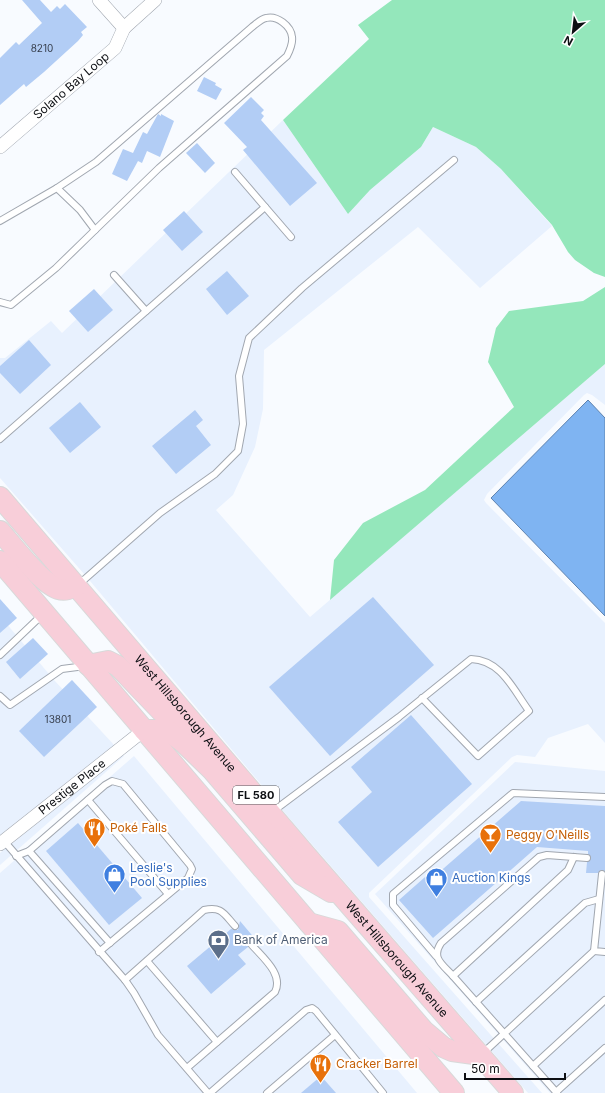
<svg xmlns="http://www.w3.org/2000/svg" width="605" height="1093" font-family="Inter,sans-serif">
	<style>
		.built { fill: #e8f1fe }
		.green { fill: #94e7bb }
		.water { fill: #7fb4f2; stroke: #5d82af }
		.building { fill: #b2cdf5 }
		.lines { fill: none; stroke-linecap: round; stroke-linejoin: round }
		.lane-casing { stroke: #a1a7b0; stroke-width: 8 }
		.street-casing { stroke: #a1a7b0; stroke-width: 14 }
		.primary-casing { stroke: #d8d9d9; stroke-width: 22 }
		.lane { stroke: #fff; stroke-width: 6 }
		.street { stroke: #fff; stroke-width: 13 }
		.primary { stroke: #f8ced9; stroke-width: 20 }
		.labels { text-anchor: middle; stroke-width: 4; stroke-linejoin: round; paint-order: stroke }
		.number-label { font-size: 10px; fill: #363e4c }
		.shield { fill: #fff; stroke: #56575a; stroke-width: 1 }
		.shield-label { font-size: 11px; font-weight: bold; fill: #0d0f13 }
		.street-label { font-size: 12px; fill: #0d0f13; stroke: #fff }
		.food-label { font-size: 12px; fill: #c56008; stroke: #fff; text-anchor: start }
		.shop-label { font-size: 12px; fill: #366cbe; stroke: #fff; text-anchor: start }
		.service-label { font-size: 12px; fill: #4e5e75; stroke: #fff; text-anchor: start }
	</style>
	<rect width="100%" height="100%" fill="#f8fbff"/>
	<g class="built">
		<polygon points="283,120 348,214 370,190 421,147 433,127 476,147 501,169 552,226 480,288 418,227 264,350 263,409 255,447 233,495 216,510 310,617 605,364 605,405 592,395 587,393 584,395 487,494 484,500 486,503 605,623 605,743 588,724 548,738 535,757 517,755 512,757 369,893 369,897 542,1093 528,1093 296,826 85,575 0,478 0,358 5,358 51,321 62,333"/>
		<polygon points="0,616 54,680 114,745 0,835"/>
		<polygon points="123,755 124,756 0,865 0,853"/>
		<polygon points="134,756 417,1093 0,1093 0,873"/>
		<polygon points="515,762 605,771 605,1093 550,1093 375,894"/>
	</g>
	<g class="green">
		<polygon points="392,0 605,0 605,277 594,273 575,260 568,252 552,225 501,169 476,147 433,127 421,147 370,190 348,214 283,120 369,39 358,25"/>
		<polygon points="605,287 605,364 330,600 334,560 363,523 425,490 514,407 488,362 496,328 509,311 583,301"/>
	</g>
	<polygon class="water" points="588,400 605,418 605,616 491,498"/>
	<g class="building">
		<polygon points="22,0 40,0 51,12 57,6 60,9 65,4 87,27 81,32 83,35 78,41 44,72 26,87 24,84 0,105 0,58 16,42 19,45 42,23"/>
		<polygon points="204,77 216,83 215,85 222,89 216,100 197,91"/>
		<polygon points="251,97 264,110 261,113 264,116 261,120 317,183 290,206 243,150 247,147 224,123"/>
		<polygon points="158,114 161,116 161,114 174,121 160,157 147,151 142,163 138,161 127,181 112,174 123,149 133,153 143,132 147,134"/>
		<polygon points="197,143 215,163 205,173 186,153"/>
		<polygon points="184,211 203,232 182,251 163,230"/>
		<polygon points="227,271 249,296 227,315 206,289"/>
		<polygon points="94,289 113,310 88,332 69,311"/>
		<polygon points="29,340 51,365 20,394 0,373 0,366"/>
		<polygon points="80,402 101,427 70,453 49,428"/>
		<polygon points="195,410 203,420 196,426 211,445 176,474 152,446"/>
		<polygon points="373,597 434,665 330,756 269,687"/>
		<polygon points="0,599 17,618 0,633"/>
		<polygon points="33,638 48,654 20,679 6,662"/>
		<polygon points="72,680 97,707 44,757 19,731"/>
		<polygon points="411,715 472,784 378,867 338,822 372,792 351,767"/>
		<polygon points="521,801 605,806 605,871 601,870 598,873 586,873 587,862 591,858 588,854 588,851 537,847 433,938 399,900 433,870 436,875"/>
		<polygon points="78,823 142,898 109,925 46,851"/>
		<polygon points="240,921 256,940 248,940 248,947 238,955 246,964 211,994 187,966 231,929 238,930"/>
		<polygon points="321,1076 336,1093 301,1093"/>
	</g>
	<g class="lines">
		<defs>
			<g id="lane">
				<polyline points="235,172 291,237"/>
				<path d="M 57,188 L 96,162 L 252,27 C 256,24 261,19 266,18 C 277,15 291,26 292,37 C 293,43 290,50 287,56 L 159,168 L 95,230"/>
				<polyline points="0,221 57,188 80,210 95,230 56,268 11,305 0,302"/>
				<polyline points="114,275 146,311"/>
				<polyline points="0,439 265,207"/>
				<polyline points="78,585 160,513 215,474 238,451 243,424 239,376 249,338 302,288 454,160"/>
				<polyline points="0,655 42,615"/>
				<polyline points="0,696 10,705 62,669 85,666"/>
				<polyline points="88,800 168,894"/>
				<path d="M 272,812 L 399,717 L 471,659 C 501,660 513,689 529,711 L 478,756 L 422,698"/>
				<polyline points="4,841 125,980 134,993 158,1035 208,1093"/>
				<polyline points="29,851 110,943"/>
				<polyline points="16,856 29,851 105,785 112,781 123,784 190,865 192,869 188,878 99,952"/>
				<polyline points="602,874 594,951 605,952"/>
				<polyline points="436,956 393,905 393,894 513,793 605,797"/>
				<polyline points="147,961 217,1042"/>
				<polyline points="453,976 568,870 574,857"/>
				<path d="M 125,980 L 204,910 C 222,906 224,914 235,926"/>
				<polyline points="476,1002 585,903 599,899"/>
				<polyline points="482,1054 594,951"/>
				<polyline points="533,1066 605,1000"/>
				<path d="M 187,1068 L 275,992 C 284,974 262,957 251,944"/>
				<polyline points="556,1092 605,1048"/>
				<polyline points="210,1093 306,1010 312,1008 316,1011 383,1093"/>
				<polyline points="267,1093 335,1035"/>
				<path d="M 557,1093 L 453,976 C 442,964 431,958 441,943 L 539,857 L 547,855 L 587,858"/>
			</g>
			<g id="street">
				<polyline points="124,28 155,0"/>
				<path id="s1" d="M 0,147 L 115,48 L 124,28 L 99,0"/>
				<path id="s2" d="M 0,844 L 144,730"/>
			</g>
			<g id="primary">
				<path id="s3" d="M 0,497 L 306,855 L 513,1093"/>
				<path d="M 0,531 C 13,546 41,583 58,589 C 65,591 70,589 76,586"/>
				<polyline points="0,561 454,1093"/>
				<polyline points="88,665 108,661 118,666 162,712 194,726"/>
				<polyline points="144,730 167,730 184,743 212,770 302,875 331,892"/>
				<polyline points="309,923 338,931 424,1031 443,1047 452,1051 481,1055"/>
			</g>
		</defs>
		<use href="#lane" class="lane-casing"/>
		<use href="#street" class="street-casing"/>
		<use href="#primary" class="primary-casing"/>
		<use href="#lane" class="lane"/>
		<use href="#street" class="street"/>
		<use href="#primary" class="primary"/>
	</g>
	<defs>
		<symbol id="restaurant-pin" viewBox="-11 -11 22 30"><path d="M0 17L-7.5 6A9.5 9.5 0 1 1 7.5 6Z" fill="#e8710a" stroke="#fff"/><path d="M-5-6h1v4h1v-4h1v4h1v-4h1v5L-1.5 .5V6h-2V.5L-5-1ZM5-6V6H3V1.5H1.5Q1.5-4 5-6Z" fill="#fff"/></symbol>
		<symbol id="bar-pin" viewBox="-11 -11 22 30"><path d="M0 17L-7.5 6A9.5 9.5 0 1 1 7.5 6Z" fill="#e8710a" stroke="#fff"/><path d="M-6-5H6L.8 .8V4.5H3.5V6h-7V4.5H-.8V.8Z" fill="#fff"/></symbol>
		<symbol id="shop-pin" viewBox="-11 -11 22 30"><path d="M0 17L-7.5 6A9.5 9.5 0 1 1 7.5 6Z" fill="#3f7fe0" stroke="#fff"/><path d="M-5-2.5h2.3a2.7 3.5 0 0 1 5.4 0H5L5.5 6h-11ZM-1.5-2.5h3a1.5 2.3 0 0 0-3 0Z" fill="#fff"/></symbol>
		<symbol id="bank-pin" viewBox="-11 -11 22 30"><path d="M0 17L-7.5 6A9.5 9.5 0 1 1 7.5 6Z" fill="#5c6f8a" stroke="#fff"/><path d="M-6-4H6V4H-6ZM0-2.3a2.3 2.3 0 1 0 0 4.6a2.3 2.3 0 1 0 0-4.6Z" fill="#fff"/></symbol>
	</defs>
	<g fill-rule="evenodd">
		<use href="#restaurant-pin" x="82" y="816" width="25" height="34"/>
		<use href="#bar-pin" x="478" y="822" width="25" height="34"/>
		<use href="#shop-pin" x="102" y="862" width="25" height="34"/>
		<use href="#shop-pin" x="424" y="866" width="25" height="34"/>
		<use href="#bank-pin" x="206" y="928" width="25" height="34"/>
		<use href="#restaurant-pin" x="308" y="1052" width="25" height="34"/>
	</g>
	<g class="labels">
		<g class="number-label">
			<text x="42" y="52">8210</text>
			<text x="58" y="723">13801</text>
		</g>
		<rect class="shield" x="233" y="786" width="46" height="18" rx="3"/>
		<g class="shield-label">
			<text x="256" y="799">FL 580</text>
		</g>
		<g class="street-label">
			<text dy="4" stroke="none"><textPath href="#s1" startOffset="94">Solano Bay Loop</textPath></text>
			<text dy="4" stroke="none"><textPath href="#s3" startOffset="285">West Hillsborough Avenue</textPath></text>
			<text dy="4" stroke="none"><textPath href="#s2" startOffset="92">Prestige Place</textPath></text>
			<text dy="4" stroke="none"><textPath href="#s3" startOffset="609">West Hillsborough Avenue</textPath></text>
		</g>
		<g class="food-label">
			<text x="110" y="832">Poké Falls</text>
			<text x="506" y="839">Peggy O'Neills</text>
			<text x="336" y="1068">Cracker Barrel</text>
		</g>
		<g class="shop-label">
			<text x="130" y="872">Leslie's<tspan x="130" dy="14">Pool Supplies</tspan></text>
			<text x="452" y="882">Auction Kings</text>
		</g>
		<g class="service-label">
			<text x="234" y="944">Bank of America</text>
		</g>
	</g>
	<g transform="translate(573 32) rotate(208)" stroke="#ffffff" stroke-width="3" paint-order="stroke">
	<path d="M0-3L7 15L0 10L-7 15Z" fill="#0d0f13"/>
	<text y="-6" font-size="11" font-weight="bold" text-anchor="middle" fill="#0d0f13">N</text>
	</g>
	<path d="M465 1073v6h100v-6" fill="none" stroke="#0d0f13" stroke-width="2"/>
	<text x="471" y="1073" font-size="12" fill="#0d0f13" stroke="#ffffff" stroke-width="3" paint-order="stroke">50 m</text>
</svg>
